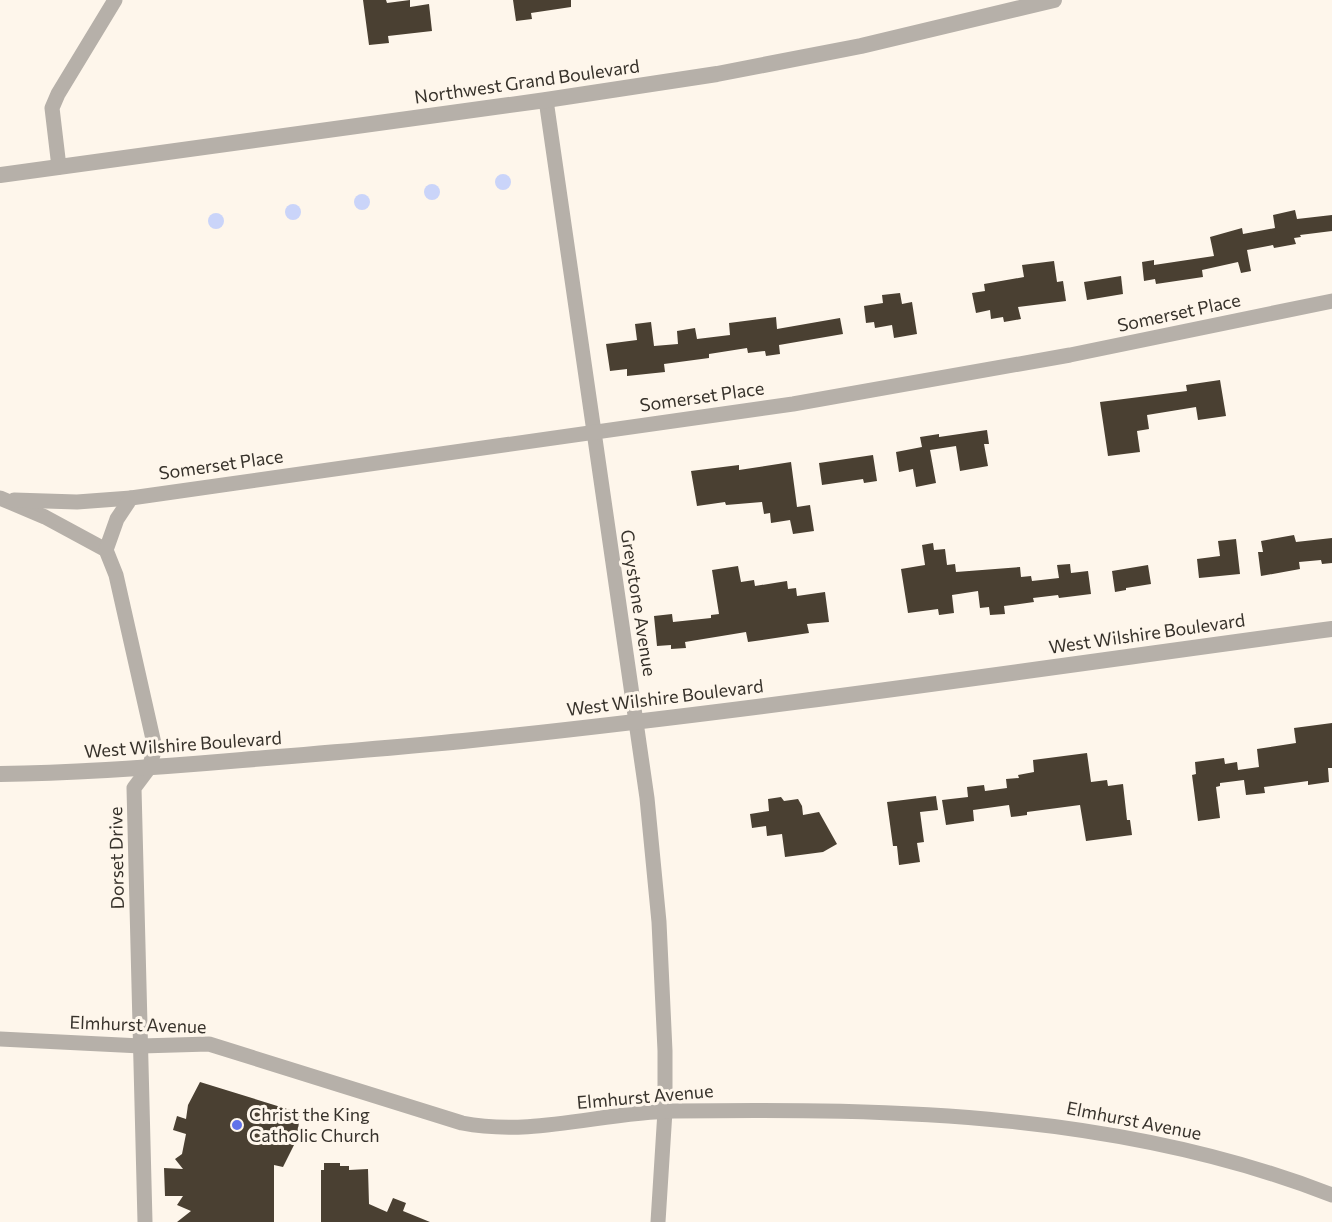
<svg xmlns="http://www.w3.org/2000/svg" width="1332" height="1222" font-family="Commissioner,sans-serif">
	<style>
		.green { fill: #cad4f9 }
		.building { fill: #4a4032 }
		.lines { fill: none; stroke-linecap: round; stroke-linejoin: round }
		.minor { stroke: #b6b0a9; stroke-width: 15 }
		.tertiary { stroke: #b6b0a9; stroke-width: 16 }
		.poi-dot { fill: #6072e9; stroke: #fef6eb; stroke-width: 2 }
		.labels { text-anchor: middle; stroke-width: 6; stroke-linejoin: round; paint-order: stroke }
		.street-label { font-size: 18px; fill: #37322b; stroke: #fef6eb }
		.poi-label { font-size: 18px; fill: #37322b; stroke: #fef6eb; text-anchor: start }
	</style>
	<rect width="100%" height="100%" fill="#fef6eb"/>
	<g class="green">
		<circle cx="503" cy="182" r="8"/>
		<circle cx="432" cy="192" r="8"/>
		<circle cx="362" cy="202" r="8"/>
		<circle cx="293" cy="212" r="8"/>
		<circle cx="216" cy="221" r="8"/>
	</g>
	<g class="building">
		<polygon points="363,0 386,0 387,3 410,0 410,7 429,4 432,31 388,36 389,43 369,45"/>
		<polygon points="513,0 571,0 571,7 531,13 532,19 516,21"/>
		<polygon points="1295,210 1297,219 1332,215 1332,231 1300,235 1301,237 1294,238 1296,244 1274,248 1273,245 1247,250 1251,271 1241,273 1238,262 1202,270 1203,277 1156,284 1155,279 1144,281 1142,262 1154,260 1154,265 1214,256 1210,237 1242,228 1243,234 1275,228 1273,215"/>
		<polygon points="1054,261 1057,282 1063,281 1066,301 1018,307 1021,319 1004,322 1003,317 991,319 990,310 976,313 972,293 985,291 984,284 1024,277 1022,265"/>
		<polygon points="1121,276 1123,294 1087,300 1084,282"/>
		<polygon points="900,293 902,304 912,302 917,334 894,338 892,325 875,328 874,322 866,323 864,306 883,303 882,295"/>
		<polygon points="776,317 777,329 840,318 843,334 779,345 780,354 766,356 765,351 748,353 747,348 709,354 709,358 664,364 665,372 627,376 627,369 610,371 606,344 637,340 635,324 651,322 654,346 678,344 677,331 695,328 697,339 730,335 729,323"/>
		<polygon points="1220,380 1226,416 1198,420 1196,407 1147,415 1149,429 1137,431 1140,452 1108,456 1100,402 1187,391 1186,385"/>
		<polygon points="987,430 989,444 984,444 988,466 960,471 956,446 930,450 936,483 916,487 913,469 899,472 896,452 922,447 920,437 939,434 939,437"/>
		<polygon points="873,455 877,481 864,483 863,479 822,485 819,463"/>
		<polygon points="791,462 797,507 810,505 814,531 793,534 790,520 771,523 770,513 764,514 762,502 726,505 725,502 697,506 691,471 739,465 739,470"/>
		<polygon points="1294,535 1296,542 1332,538 1332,563 1322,564 1321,560 1299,562 1300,569 1261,576 1258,552 1263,552 1261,541"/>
		<polygon points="1236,539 1240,574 1199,578 1197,559 1220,556 1218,541"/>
		<polygon points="933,543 934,550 945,549 947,565 955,564 956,572 1020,567 1021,577 1031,576 1032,581 1059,578 1057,565 1070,564 1071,573 1088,571 1091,594 1059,598 1058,595 1033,598 1034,602 1004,606 1005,614 990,615 989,607 980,608 978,591 952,595 954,613 939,615 938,609 908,613 901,569 925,565 922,545"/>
		<polygon points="1148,565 1151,584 1126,588 1126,590 1115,592 1112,571"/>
		<polygon points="738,566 741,582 754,580 755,586 787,581 788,589 796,588 797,596 825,592 829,622 807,624 809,633 748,642 746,632 685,642 686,648 671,649 671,645 657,646 654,616 672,614 673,622 711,618 711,615 719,614 712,570"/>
		<polygon points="1332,723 1332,768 1328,768 1329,782 1308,785 1308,781 1264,787 1265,793 1246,795 1244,780 1220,783 1220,786 1216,787 1220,818 1198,821 1192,775 1196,774 1195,762 1224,758 1225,764 1237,762 1238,770 1259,767 1257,749 1296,743 1294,728"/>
		<polygon points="1087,753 1091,782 1107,780 1108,786 1123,784 1127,820 1130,820 1132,835 1086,841 1080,805 1027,812 1027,815 1011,817 1009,805 973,810 974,821 946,825 942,800 968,797 967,787 984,785 985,791 1007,788 1006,779 1019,778 1018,775 1034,772 1033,760"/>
		<polygon points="936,796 938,810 920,812 924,842 917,843 920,862 899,865 897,846 893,846 887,802"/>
		<polygon points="781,797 784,801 798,799 802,806 803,815 819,812 837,844 823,852 785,857 782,834 767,836 766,826 752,828 750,814 769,811 768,799"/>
		<polygon points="200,1082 300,1113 297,1139 283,1167 274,1165 274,1222 177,1222 191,1211 177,1205 183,1196 165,1196 164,1168 183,1169 175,1159 182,1154 186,1134 173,1130 177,1116 186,1119 188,1105"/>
		<polygon points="324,1163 340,1163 340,1166 349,1166 349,1170 368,1169 369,1204 387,1212 393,1198 406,1203 403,1211 430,1222 321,1222 321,1170 324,1170"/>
	</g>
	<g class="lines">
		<g class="minor">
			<polyline points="546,100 647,798 659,922 665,1051 665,1111 658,1222"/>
			<polyline points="59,167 52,108 58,94 115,0"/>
			<polyline points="0,498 45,517 106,550 116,575 155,748 149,768 134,788 145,1222"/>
			<polyline points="14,500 77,502 131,498"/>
			<polyline points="106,550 117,519 131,498 793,404 1070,355 1332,301"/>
			<path d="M 0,1039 L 141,1046 L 209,1044 L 462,1123 C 533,1137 603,1112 674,1111 C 896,1108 1122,1113 1332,1195"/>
		</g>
		<g class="tertiary">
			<polyline points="0,175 546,100 717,74 861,46 1054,0"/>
			<path d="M 0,774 C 81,773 161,767 242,760 C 316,754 390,748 463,741 C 754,711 1043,668 1332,629"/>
		</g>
	</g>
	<circle class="poi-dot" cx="237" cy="1125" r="6"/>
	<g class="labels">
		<g class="street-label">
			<text transform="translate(527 82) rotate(-8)" y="6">Northwest Grand Boulevard</text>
			<text transform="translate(1179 313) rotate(-12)" y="6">Somerset Place</text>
			<text transform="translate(702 397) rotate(-8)" y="6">Somerset Place</text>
			<text transform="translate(221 465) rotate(-8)" y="6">Somerset Place</text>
			<text transform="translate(638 603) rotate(81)" y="6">Greystone Avenue</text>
			<text transform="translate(1147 634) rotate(-8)" y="6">West Wilshire Boulevard</text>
			<text transform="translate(665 698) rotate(-7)" y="6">West Wilshire Boulevard</text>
			<text transform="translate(183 745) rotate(-4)" y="6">West Wilshire Boulevard</text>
			<text transform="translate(117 858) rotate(-91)" y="6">Dorset Drive</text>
			<text transform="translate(138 1025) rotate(2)" y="6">Elmhurst Avenue</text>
			<text transform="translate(645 1097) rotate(-5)" y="6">Elmhurst Avenue</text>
			<text transform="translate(1134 1121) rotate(11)" y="6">Elmhurst Avenue</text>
		</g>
		<g class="poi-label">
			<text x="249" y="1121">Christ the King<tspan x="249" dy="21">Catholic Church</tspan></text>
		</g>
	</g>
</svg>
